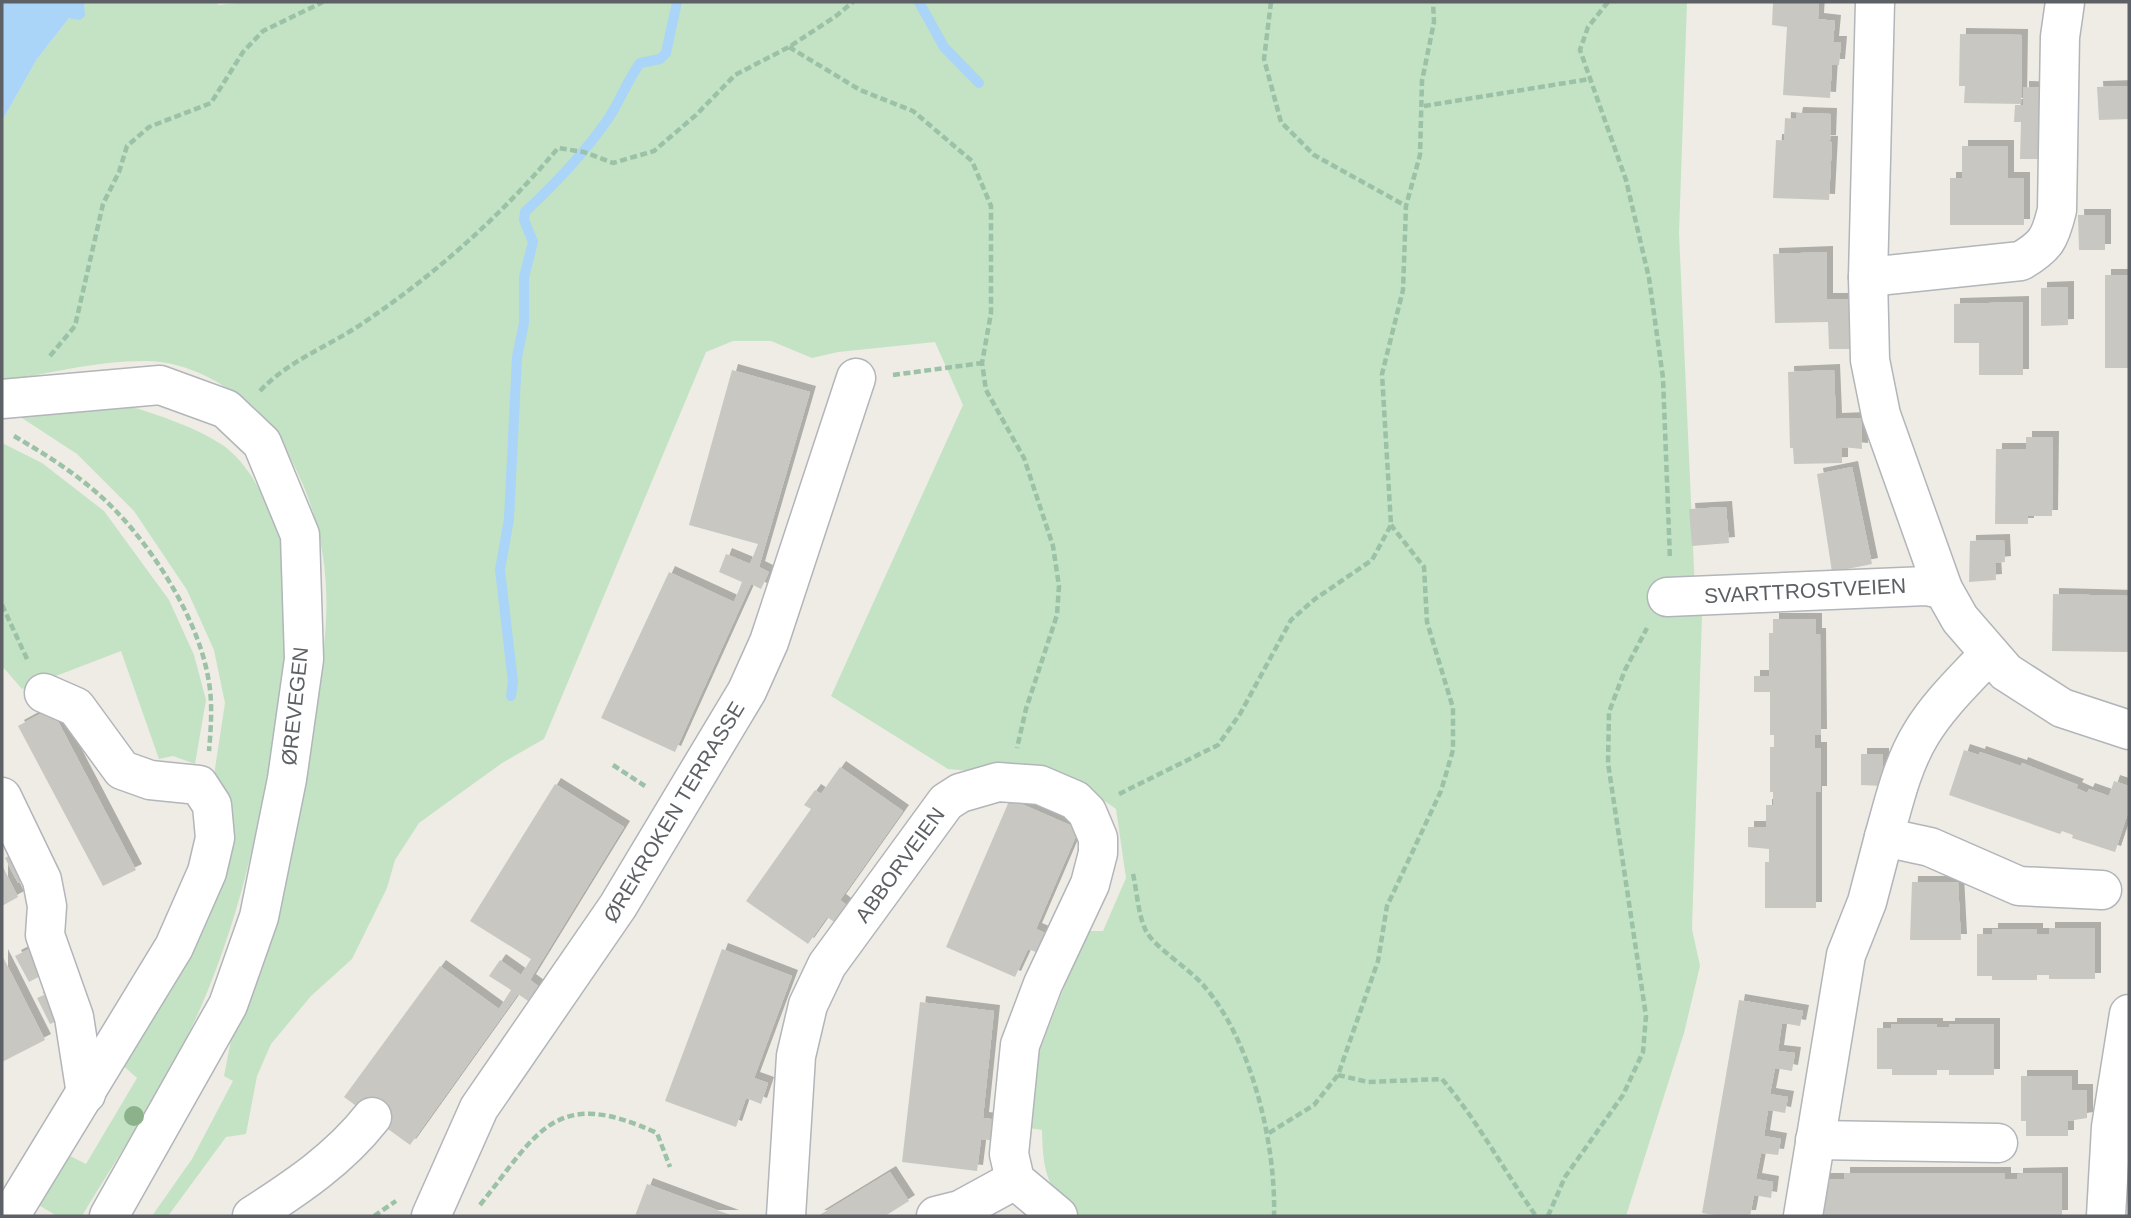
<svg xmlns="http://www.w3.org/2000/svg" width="2131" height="1218" font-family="Helvetica,sans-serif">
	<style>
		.green { fill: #c3e3c4 }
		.water { fill: #aad4f8 }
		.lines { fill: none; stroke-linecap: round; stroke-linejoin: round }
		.stream { stroke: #aad4f8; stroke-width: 10 }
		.building { fill: #c9c7c2; filter: url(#shadow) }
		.minor-casing { stroke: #b2b5b9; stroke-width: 41 }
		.path { stroke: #9bc1a7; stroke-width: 4.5; stroke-dasharray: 7 3.5; stroke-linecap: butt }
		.minor { stroke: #fff; stroke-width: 38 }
		.tree { fill: #8cb28b }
		.labels { text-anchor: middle; stroke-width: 5; stroke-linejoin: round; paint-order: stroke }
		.street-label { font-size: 21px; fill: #5d6064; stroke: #fff }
	</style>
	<defs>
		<filter id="shadow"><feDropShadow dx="6" dy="-6" stdDeviation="0" flood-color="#0004"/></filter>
	</defs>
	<rect width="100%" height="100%" fill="#eeece5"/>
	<g class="green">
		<path d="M 84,2 L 215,2 L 219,5 L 246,2 L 1687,2 L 1679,233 L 1695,591 L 1702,616 L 1692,929 L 1700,966 L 1684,1033 L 1626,1216 L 1074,1216 C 1046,1185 1043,1171 1042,1130 L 1023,1127 L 1037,1057 L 1086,931 L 1103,931 L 1126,878 L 1116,809 L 1075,780 L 948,769 L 831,696 L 963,405 L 935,342 L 838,352 L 812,358 L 771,341 L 733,341 L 706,352 L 544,739 L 502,763 L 419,823 L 395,860 L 387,888 L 352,959 L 311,996 L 271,1044 L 257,1076 L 246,1134 L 226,1137 L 168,1216 L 152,1216 L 192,1159 L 233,1081 L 224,1076 L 232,1035 C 250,963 268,891 285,819 C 314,703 351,605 304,487 C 291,457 278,430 253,408 C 223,382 189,363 149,361 C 100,360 49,373 2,382 L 2,121 L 37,59 L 69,18 L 83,10 Z"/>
		<path d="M 126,405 C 158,415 196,427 224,446 C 259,471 286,540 289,582 C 292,623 284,667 278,708 C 264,805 245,899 208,990 C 176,1070 126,1143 82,1216 L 57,1216 L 30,1200 L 60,1151 L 86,1164 L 137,1078 L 119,1062 L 163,994 L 213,782 L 225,703 L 214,650 L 187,590 L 134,511 L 77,454 L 19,416 Z"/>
		<polygon points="2,443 42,463 104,511 169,600 194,655 206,700 195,764 173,756 159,759 121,651 22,689 2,666"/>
	</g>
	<polygon class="water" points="2,2 84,2 85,16 80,20 69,18 37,59 2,121"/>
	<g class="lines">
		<g class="stream">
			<polyline points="919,2 944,47 979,83"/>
			<path d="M 511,696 L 513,682 L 500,570 L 509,519 L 517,357 L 524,323 L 524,277 L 533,242 L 524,220 L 525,212 C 556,183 584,154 608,119 C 620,101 627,81 640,63 L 660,59 L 666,53 L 677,2"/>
		</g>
	</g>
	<g class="building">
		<polygon points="1773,2 1819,2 1818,19 1835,21 1833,42 1841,42 1839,65 1832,65 1830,98 1783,95 1787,27 1772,25"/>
		<polygon points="1960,34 2022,35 2021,104 1964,103 1965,86 1959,86"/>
		<polygon points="2129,86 2129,119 2099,120 2097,87"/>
		<polygon points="2023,87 2051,88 2045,159 2020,159 2021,122 2014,122 2015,105 2023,105"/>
		<polygon points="1797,113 1831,114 1830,141 1812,141 1832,142 1829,200 1773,198 1776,140 1796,141 1784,139 1785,118 1796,119"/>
		<polygon points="1962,146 2008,146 2008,178 2024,178 2024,225 1950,225 1950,178 1962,178"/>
		<polygon points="2078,215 2105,215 2105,250 2079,250"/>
		<polygon points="1827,252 1827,299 1851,299 1852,349 1829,349 1828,322 1775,323 1773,254"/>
		<rect x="2105" y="275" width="24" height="93"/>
		<polygon points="2068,287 2068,325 2041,326 2041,288"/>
		<polygon points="2023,302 2023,375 1979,375 1979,343 1954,343 1954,304"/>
		<polygon points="732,370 810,392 759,567 769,572 761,589 751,584 675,752 601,718 669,572 734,602 742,582 719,572 726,554 750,564 758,544 689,525"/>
		<polygon points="1834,370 1836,419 1861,418 1862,449 1842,447 1842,463 1794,464 1793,448 1790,448 1788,372"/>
		<polygon points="2026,437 2053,437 2052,516 2028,516 2028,524 1995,524 1996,449 2026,449"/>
		<polygon points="1852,467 1872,564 1832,572 1817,474"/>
		<polygon points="1726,507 1729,543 1692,546 1689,509"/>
		<polygon points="2004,540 2005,562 1995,563 1996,580 1969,582 1970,541"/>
		<polygon points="2053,594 2129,596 2129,652 2052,651"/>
		<polygon points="1773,619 1816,619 1816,634 1820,634 1821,735 1815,735 1815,748 1821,748 1821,792 1816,792 1816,908 1765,908 1765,862 1769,862 1769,849 1748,847 1748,827 1766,827 1766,805 1773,805 1773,792 1770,792 1770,747 1774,747 1774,735 1770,735 1770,692 1754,692 1754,676 1769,676 1769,633 1773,633"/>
		<polygon points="51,708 136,870 103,886 18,726"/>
		<polygon points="1964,750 1979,755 1980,752 2021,766 2022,763 2078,785 2076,788 2087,793 2089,789 2109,796 2114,781 2129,786 2129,810 2115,852 2072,838 2073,835 2062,831 2060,834 1949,795"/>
		<polygon points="1861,754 1883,754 1883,786 1861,785"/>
		<polygon points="840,767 903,811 840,900 852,909 840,926 827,917 808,944 746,901 811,809 804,805 815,790 821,794"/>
		<polygon points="555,784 624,827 530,980 538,986 528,1001 518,994 410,1145 344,1097 440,966 499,1009 511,990 489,976 500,960 521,975 531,959 470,921"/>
		<polygon points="1010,799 1079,829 1036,929 1050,935 1041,954 1028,949 1015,977 946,947"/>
		<polygon points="19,850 33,876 18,883 5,858"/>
		<polygon points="2,865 18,897 2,906"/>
		<polygon points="1912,882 1958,882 1961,940 1910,940"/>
		<polygon points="2049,928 2095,928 2095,979 2049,979 2049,975 2037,975 2037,980 1992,980 1992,976 1977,976 1977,934 1992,934 1992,929 2037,929 2037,934 2049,934"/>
		<polygon points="31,948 44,974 29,982 15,956"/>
		<polygon points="722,949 792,976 754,1078 768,1083 761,1104 746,1098 736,1127 665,1101"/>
		<polygon points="2,955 45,1040 2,1062"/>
		<polygon points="53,991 66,1017 50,1024 37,998"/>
		<polygon points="1739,1000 1803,1011 1800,1026 1782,1023 1778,1051 1795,1053 1792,1071 1775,1068 1770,1094 1788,1097 1785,1113 1768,1110 1764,1136 1781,1139 1778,1155 1761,1153 1756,1179 1773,1182 1771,1198 1754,1195 1750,1216 1721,1216 1702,1213"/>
		<polygon points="920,1002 994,1011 983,1118 998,1120 996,1141 981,1139 977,1171 902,1162"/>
		<polygon points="1891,1024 1937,1024 1937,1027 1949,1027 1949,1024 1994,1024 1994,1075 1949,1075 1949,1070 1937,1070 1937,1075 1892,1075 1892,1069 1877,1069 1877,1028 1891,1028"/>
		<polygon points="2021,1076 2072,1076 2072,1090 2087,1090 2087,1118 2068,1121 2068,1136 2026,1136 2026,1121 2021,1121"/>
		<polygon points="890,1172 909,1201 885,1216 818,1216"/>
		<polygon points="1844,1173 2005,1173 2005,1179 2017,1179 2017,1174 2062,1173 2062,1216 1821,1216 1821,1179 1844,1179"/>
		<polygon points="647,1184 733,1216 635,1216"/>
	</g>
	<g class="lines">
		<defs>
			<g id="minor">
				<polyline points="1875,2 1868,277 1870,360 1881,415 1943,589 1960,619 2006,672 2062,708 2129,730"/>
				<path d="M 1868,277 L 2021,261 C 2046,246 2050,239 2057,210 L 2060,37 L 2065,2"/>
				<polyline points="2,399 160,385 226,409 262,443 300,535 304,659 287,779 259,917 228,1005 109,1216"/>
				<polyline points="1667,597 1926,586 1943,589"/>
				<path d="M 1988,655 C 1965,680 1939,704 1921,734 C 1902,765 1894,802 1884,837 L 1930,847 L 2019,886 L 2102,890"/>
				<polyline points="2,797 42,880 47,906 45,935 74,1017 86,1094"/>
				<polyline points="1815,1140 1998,1143"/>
				<polyline points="10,1216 174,947 207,872 215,838 212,805 199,785 150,780 122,770 76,707 44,693"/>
				<path d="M 252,1216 C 297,1187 339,1159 372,1117"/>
				<polyline points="431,1216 479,1108 618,906 747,691 769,642 856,378"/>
				<polyline points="786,1216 796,1056 808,1005 827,965 946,802 960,793 998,782 1040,785 1075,800 1087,812 1098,838 1098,853 1090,884 1043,984 1020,1045 1009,1154 1015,1180 1058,1216"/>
				<polyline points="936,1216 960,1210 1015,1180"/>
				<polyline points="1803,1216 1846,955 1867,902 1884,837"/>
				<polyline points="2106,1216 2111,1127 2129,1014"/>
			</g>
		</defs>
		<use href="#minor" class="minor-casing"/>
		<g class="path">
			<polyline points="1271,2 1264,59 1281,122 1314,155 1406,206"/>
			<polyline points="1608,2 1588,27 1580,50 1626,180 1649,278 1663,378 1670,559"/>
			<polyline points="789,47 860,90 913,111 972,161 991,206 991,313 982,363 986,390 1024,458 1053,546 1059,586 1057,615 1026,709 1017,748"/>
			<polyline points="1424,106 1590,79"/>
			<polyline points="50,356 75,326 103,204 119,172 127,146 149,127 211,103 243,52 263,31 323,2"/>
			<polyline points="893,375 982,363"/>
			<path d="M 260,391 C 289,360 328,347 363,323 C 436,274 502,215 558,148 L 584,152 L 613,163 L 654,151 L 696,115 L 735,75 L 789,47 L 836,16 L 853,2"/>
			<path d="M 14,436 C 43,453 71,470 97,493 C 145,534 197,614 208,677 C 213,701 211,727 209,751"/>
			<polyline points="2,605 28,661"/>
			<polyline points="613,765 645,786"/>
			<polyline points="1119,794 1218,745 1240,714 1291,620 1315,599 1372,560 1391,525 1382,374 1403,290 1406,206 1420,155 1422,81 1434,22 1433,2"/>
			<path d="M 1133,874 C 1137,891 1138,915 1146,931 C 1154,947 1191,970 1204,986 C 1252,1041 1276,1145 1274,1216"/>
			<path d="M 1338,1075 L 1368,1082 L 1442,1079 C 1478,1121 1504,1171 1536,1216"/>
			<polyline points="1269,1133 1314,1105 1338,1075 1378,961 1387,906 1441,791 1453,750 1453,708 1427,622 1424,567 1391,525"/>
			<path d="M 480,1205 C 539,1131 555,1086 657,1133 L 670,1167"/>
			<polyline points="374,1216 396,1201"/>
			<polyline points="1548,1216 1565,1177 1623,1095 1643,1052 1646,1016 1608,763 1609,712 1625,670 1647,628"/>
		</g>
		<use href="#minor" class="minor"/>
	</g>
	<circle class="tree" cx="134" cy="1116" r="10"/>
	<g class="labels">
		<g class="street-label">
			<text transform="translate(1805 591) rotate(-3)" y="7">SVARTTROSTVEIEN</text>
			<text transform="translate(295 706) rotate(-84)" y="7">ØREVEGEN</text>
			<text transform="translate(674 812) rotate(-59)" y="7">ØREKROKEN TERRASSE</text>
			<text transform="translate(900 865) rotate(-54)" y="7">ABBORVEIEN</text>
		</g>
	</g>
	<rect width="2131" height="1218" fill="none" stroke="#5d6064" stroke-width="7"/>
</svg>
